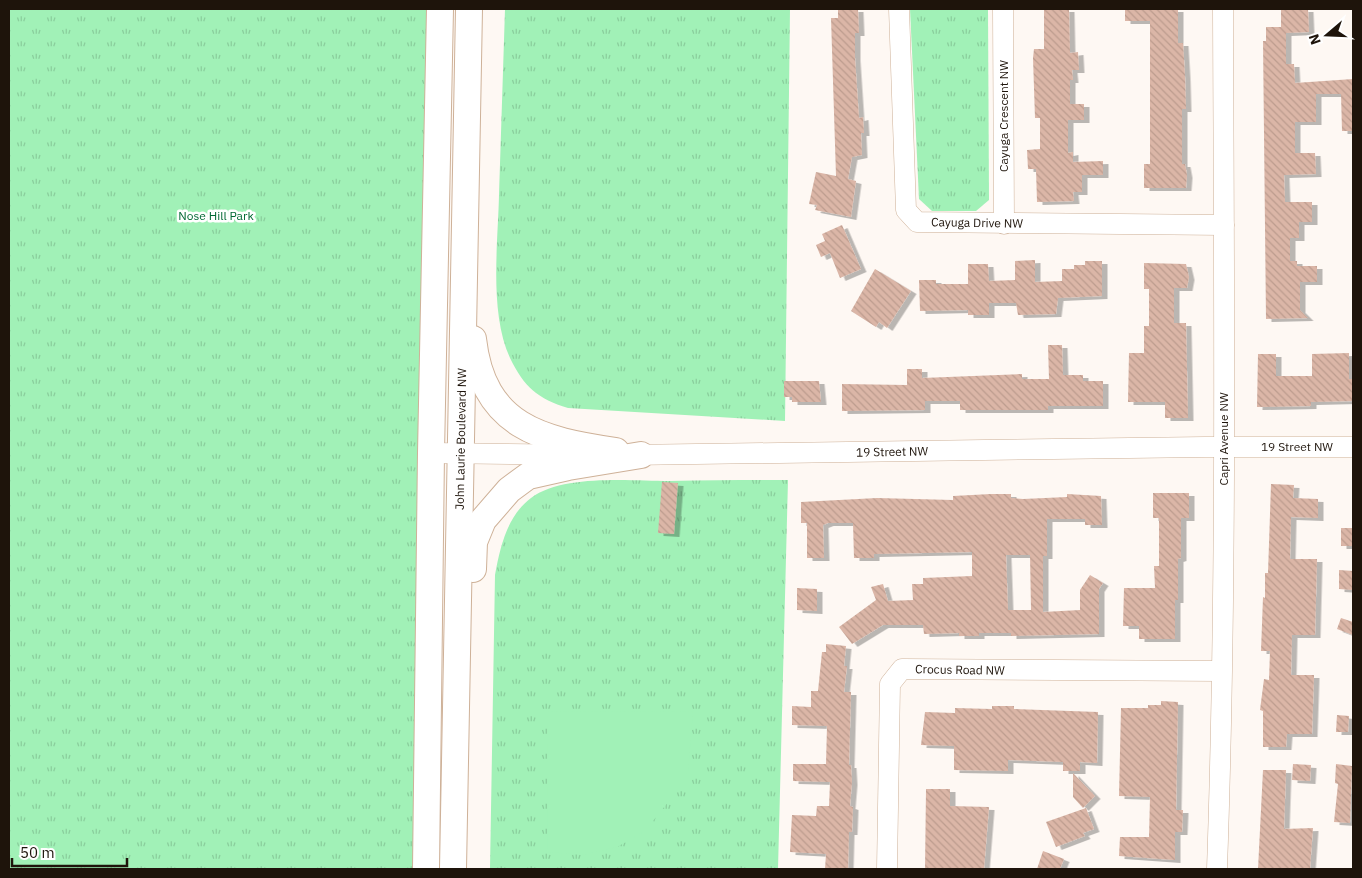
<svg xmlns="http://www.w3.org/2000/svg" width="1362" height="878" font-family="'IBM Plex Sans',sans-serif">
	<style>
		.park { fill: url(#park-tufts) }
		.garden { fill: #a1f1b7 }
		.building { fill: url(#building-back-hatch); fill-rule: evenodd; filter: url(#shadow) }
		.lines { fill: none; stroke-linecap: round; stroke-linejoin: round }
		.minor-casing { stroke: #ceb198; stroke-width: 21 }
		.major-casing { stroke: #ceb198; stroke-width: 28 }
		.minor { stroke: #fff; stroke-width: 20 }
		.major { stroke: #fff; stroke-width: 26 }
		.labels { text-anchor: middle; stroke-width: 5; stroke-linejoin: round; paint-order: stroke }
		.street-label { font-size: 12px; fill: #1e140b; stroke: #fff }
		.park-label { font-size: 12px; fill: #006833; stroke: #fff }
	</style>
	<defs>
		<pattern id="park-tufts" width="24" height="20" patternUnits="userSpaceOnUse" patternTransform="scale(1.25)"><rect width="24" height="20" fill="#a1f1b7"/><path d="M3 7l-1-3M5 7V3M7 7l1-3M15 17l-1-3M17 17v-4M19 17l1-3" fill="none" stroke="#8ace9c"/></pattern>
		<pattern id="building-back-hatch" width="6" height="6" patternUnits="userSpaceOnUse" patternTransform="scale(1.25)"><rect width="6" height="6" fill="#dbb6a7"/><path d="M-1 5l2 2M0 0l6 6M5-1l2 2" fill="none" stroke="#bc9c8e"/></pattern>
		<filter id="shadow"><feDropShadow dx="5.5" dy="3" stdDeviation="0" flood-color="#0004"/></filter>
	</defs>
	<rect width="100%" height="100%" fill="#fef8f3"/>
	<g class="park">
		<polygon points="9,9 429,9 416,869 9,869"/>
		<path d="M 505,9 L 790,9 L 785,421 L 568,408 C 538,399 524,387 510,358 C 489,312 498,244 499,195 C 501,133 503,71 505,9 Z"/>
		<polygon points="910,9 988,9 989,200 976,211 932,211 919,199"/>
		<path d="M 788,480 L 778,869 L 490,869 L 495,575 C 500,547 507,516 531,498 C 563,474 631,481 669,481 C 709,480 748,480 788,480 Z"/>
	</g>
	<polygon class="garden" points="693,711 688,771 669,801 645,831 617,847 582,855 548,852 547,712"/>
	<g class="building">
		<polygon points="838,9 858,9 859,33 855,33 855,58 859,118 863,117 864,133 861,133 862,155 852,157 848,179 856,181 851,217 815,210 817,205 809,204 816,172 836,176 831,18 838,18"/>
		<polygon points="1044,9 1069,9 1070,53 1078,52 1079,70 1072,70 1073,80 1070,80 1070,104 1084,104 1084,120 1068,120 1068,153 1073,152 1073,162 1103,161 1103,175 1082,175 1082,192 1073,192 1074,201 1037,202 1036,169 1028,169 1027,150 1040,149 1040,118 1035,118 1033,58 1034,49 1044,49"/>
		<polygon points="1125,9 1178,9 1178,43 1183,43 1185,76 1186,109 1182,109 1182,164 1185,164 1187,175 1186,188 1144,188 1144,164 1150,164 1150,21 1125,21"/>
		<polygon points="1281,9 1308,9 1309,32 1286,33 1286,64 1294,64 1295,83 1353,79 1353,131 1342,131 1341,94 1316,94 1316,122 1295,122 1295,153 1315,153 1316,174 1284,175 1285,202 1312,202 1312,222 1299,222 1299,238 1290,238 1290,261 1297,261 1297,266 1317,266 1317,282 1300,282 1300,310 1308,318 1266,319 1263,41 1266,41 1266,27 1281,27"/>
		<polygon points="842,225 861,269 840,278 830,253 821,257 816,245 825,241 822,234"/>
		<polygon points="1035,260 1035,282 1062,281 1062,269 1074,269 1074,265 1085,265 1085,261 1102,261 1102,296 1058,298 1056,314 1018,315 1016,303 989,303 989,315 968,315 968,310 920,311 919,280 936,280 936,284 968,284 968,264 988,264 989,281 1015,280 1015,261"/>
		<polygon points="1144,263 1186,264 1189,277 1187,288 1174,288 1174,323 1186,323 1188,418 1165,418 1165,402 1128,402 1129,353 1144,353 1144,326 1149,326 1149,289 1144,289"/>
		<polygon points="875,269 911,291 887,328 879,322 876,327 851,311"/>
		<polygon points="1048,345 1062,345 1063,375 1083,375 1083,381 1103,381 1103,406 1048,406 1048,410 960,410 960,401 925,401 925,410 842,411 842,384 907,385 907,369 922,369 922,378 1022,374 1022,379 1049,379"/>
		<polygon points="1349,353 1349,379 1353,379 1353,401 1311,402 1311,406 1257,407 1258,354 1276,354 1276,376 1312,376 1312,354"/>
		<polygon points="784,381 819,381 821,402 792,402 792,397 784,397"/>
		<polygon points="662,482 678,483 674,534 658,533"/>
		<polygon points="1271,484 1294,485 1293,498 1318,499 1318,518 1291,517 1290,559 1317,559 1315,635 1292,635 1291,675 1314,675 1312,734 1287,734 1286,747 1263,747 1263,711 1260,710 1264,679 1269,680 1270,651 1261,651 1263,597 1265,598 1265,573 1268,573"/>
		<polygon points="1153,493 1189,493 1189,518 1181,518 1181,558 1178,559 1178,600 1175,600 1175,639 1139,639 1139,626 1123,626 1124,588 1155,588 1154,566 1159,566 1159,518 1153,518"/>
		<path d="M 991,494 L 1011,494 L 1011,498 L 1023,499 L 1067,497 L 1067,494 L 1101,496 L 1102,525 L 1085,525 L 1085,519 L 1047,519 L 1047,556 L 1043,556 L 1043,612 L 1080,610 L 1080,590 L 1090,575 L 1103,583 L 1099,589 L 1099,634 L 1011,636 L 1011,633 L 979,633 L 979,636 L 959,636 L 959,633 L 924,634 L 923,625 L 883,625 L 852,644 L 839,627 L 876,600 L 871,587 L 883,584 L 888,601 L 913,600 L 912,584 L 923,584 L 923,578 L 972,576 L 972,552 L 874,554 L 874,558 L 854,558 L 853,523 L 828,523 L 823,525 L 824,558 L 807,558 L 807,523 L 801,523 L 801,502 L 877,498 L 953,500 L 953,496 ZM 1006,555 L 1030,555 L 1031,610 L 1008,610 Z"/>
		<rect x="1341" y="528" width="12" height="18"/>
		<polygon points="1339,570 1353,571 1353,590 1339,589"/>
		<polygon points="797,588 817,589 817,611 797,610"/>
		<polygon points="1341,618 1353,622 1353,635 1337,629"/>
		<polygon points="826,644 846,646 844,666 847,666 844,692 851,692 849,765 851,765 852,782 850,806 853,807 852,832 849,832 848,869 825,869 826,854 790,852 792,815 816,816 817,806 829,806 830,782 793,781 793,764 826,764 827,726 792,725 792,706 811,707 811,691 818,691 822,652 826,652"/>
		<polygon points="1161,701 1178,702 1176,810 1183,810 1182,832 1175,832 1175,860 1119,856 1120,837 1149,837 1150,797 1119,796 1121,708 1148,708 1148,705 1161,705"/>
		<polygon points="992,706 1014,706 1014,709 1098,712 1097,763 1080,762 1080,771 1063,771 1063,762 1008,760 1008,771 954,770 954,746 921,745 925,712 955,713 955,708 992,709"/>
		<polygon points="1337,715 1349,716 1348,732 1336,732"/>
		<polygon points="1293,764 1311,765 1310,781 1292,780"/>
		<polygon points="1336,764 1352,766 1350,823 1334,822 1338,784 1335,783"/>
		<polygon points="1263,770 1286,770 1284,829 1313,828 1310,869 1258,869"/>
		<polygon points="1073,773 1095,796 1083,808 1073,797"/>
		<polygon points="926,789 950,789 950,806 989,807 984,869 925,869"/>
		<polygon points="1086,808 1094,829 1083,833 1085,836 1056,847 1046,822"/>
		<polygon points="1043,851 1064,859 1060,869 1037,869"/>
	</g>
	<g class="lines">
		<defs>
			<g id="minor">
				<polyline points="899,9 906,210 917,222 1224,225"/>
				<polyline points="1003,9 1004,224"/>
				<polyline points="431,453 589,455"/>
				<polyline points="628,455 1205,447 1353,447"/>
				<polyline points="887,869 890,684 902,669 1221,671"/>
				<path d="M 1217,869 C 1227,582 1224,296 1223,9"/>
			</g>
			<g id="major">
				<path d="M 473,339 C 483,427 541,440 616,451"/>
				<polyline points="473,569 474,542 483,520 509,490 528,476 568,467 641,455"/>
				<polyline points="426,869 431,453 440,9"/>
				<polyline points="453,869 469,9"/>
			</g>
		</defs>
		<use href="#minor" class="minor-casing"/>
		<use href="#major" class="major-casing"/>
		<use href="#minor" class="minor"/>
		<use href="#major" class="major"/>
	</g>
	<g class="labels">
		<g class="street-label">
			<text transform="translate(1004 116) rotate(-90)" y="4">Cayuga Crescent NW</text>
			<text transform="translate(977 223) rotate(1)" y="4">Cayuga Drive NW</text>
			<text transform="translate(461 439) rotate(-89)" y="4">John Laurie Boulevard NW</text>
			<text transform="translate(1224 439) rotate(-90)" y="4">Capri Avenue NW</text>
			<text x="1297" y="451">19 Street NW</text>
			<text transform="translate(892 452) rotate(-1)" y="4">19 Street NW</text>
			<text transform="translate(960 670) rotate(1)" y="4">Crocus Road NW</text>
		</g>
		<g class="park-label">
			<text x="216" y="220">Nose Hill Park</text>
		</g>
	</g>
	<rect width="1362" height="878" fill="none" stroke="#1e140b" stroke-width="20"/>
	<g transform="translate(1327 35) rotate(251)" stroke="#ffffff" stroke-width="4" paint-order="stroke">
	<path d="M0-4L9 19L0 12L-9 19Z" fill="#1e140b"/>
	<text y="-8" font-size="14" font-weight="bold" text-anchor="middle" fill="#1e140b">N</text>
	</g>
	<path d="M12 858v8h115v-8" fill="none" stroke="#1e140b" stroke-width="2.5"/>
	<text x="20" y="858" font-size="15" fill="#1e140b" stroke="#ffffff" stroke-width="4" paint-order="stroke">50 m</text>
</svg>
